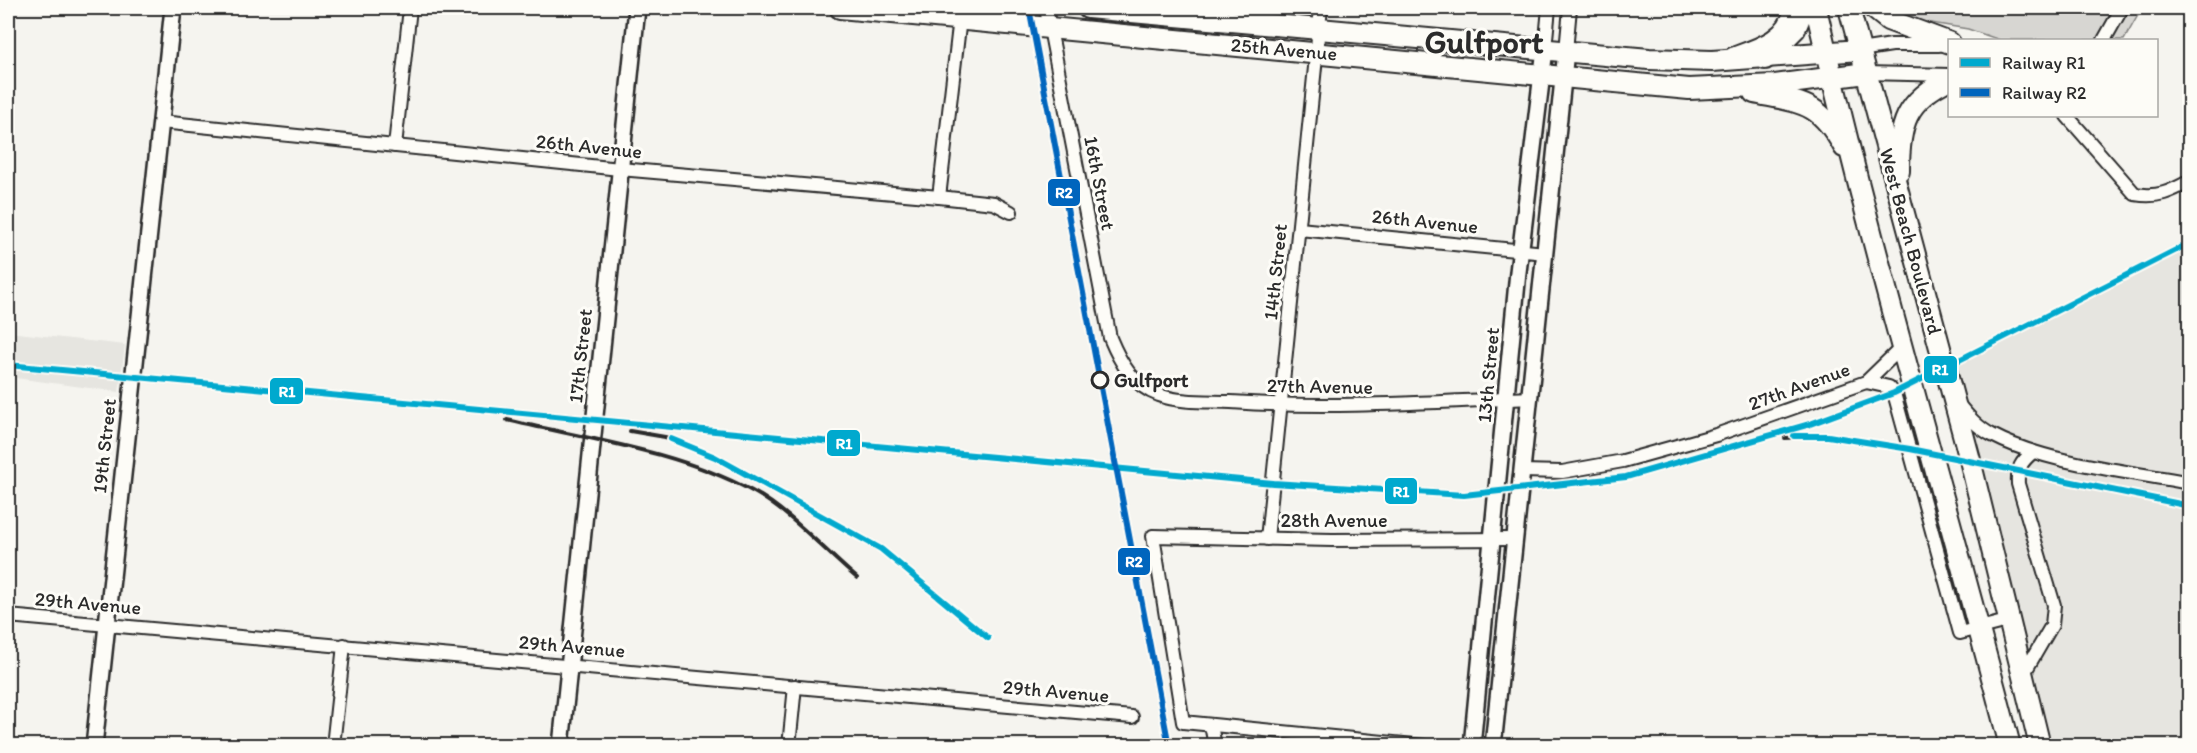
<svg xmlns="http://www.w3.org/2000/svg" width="2197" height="753" font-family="Itim,sans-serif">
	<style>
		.built { fill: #e6e5e0 }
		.green { fill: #d7d6d2; stroke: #81807e; stroke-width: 1.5 }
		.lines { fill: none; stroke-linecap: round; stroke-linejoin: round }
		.minor-casing { stroke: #2b2b2b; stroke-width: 16 }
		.tertiary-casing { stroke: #2b2b2b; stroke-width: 20 }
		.primary-casing { stroke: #2b2b2b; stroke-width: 24 }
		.minor { stroke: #fdfcf7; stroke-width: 12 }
		.tertiary { stroke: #fdfcf7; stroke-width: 15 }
		.primary { stroke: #fdfcf7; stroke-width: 20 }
		.rail { stroke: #2b2b2b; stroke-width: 4 }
		.rail-1-casing { stroke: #fdfcf7; stroke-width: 10 }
		.rail-2-casing { stroke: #fdfcf7; stroke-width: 10 }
		.rail-1 { stroke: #00a9ce; stroke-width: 6 }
		.rail-2 { stroke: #0065bd; stroke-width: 6 }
		.stop-dot { fill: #fdfcf7; stroke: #2b2b2b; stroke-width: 3 }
		.labels { text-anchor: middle; stroke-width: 6; stroke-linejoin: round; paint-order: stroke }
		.street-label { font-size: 20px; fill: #2b2b2b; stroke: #fdfcf7 }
		.stop-label { font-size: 20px; font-weight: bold; fill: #2b2b2b; stroke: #fdfcf7; text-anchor: start }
		.town-label { font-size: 32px; font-weight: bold; fill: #2b2b2b; stroke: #fdfcf7 }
		.line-badge { stroke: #fdfcf7; stroke-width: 2 }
		.badge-label { font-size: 16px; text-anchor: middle; font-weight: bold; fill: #fff }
	</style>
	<rect width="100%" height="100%" fill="#f5f4ef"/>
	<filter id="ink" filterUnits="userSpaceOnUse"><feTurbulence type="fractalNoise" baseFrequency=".0167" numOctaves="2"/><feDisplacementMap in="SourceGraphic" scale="12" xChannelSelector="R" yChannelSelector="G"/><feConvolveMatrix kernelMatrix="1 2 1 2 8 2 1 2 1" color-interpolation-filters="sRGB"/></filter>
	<g filter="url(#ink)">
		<g class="built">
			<polygon points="2189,241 2189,745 2049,745 1945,368"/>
			<polygon points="8,332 125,345 119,392 8,377"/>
		</g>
		<polygon class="green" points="1886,8 2142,8 2124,40 2000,40 1968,29 1913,20"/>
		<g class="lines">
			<defs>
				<g id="minor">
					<path d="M 1046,8 L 1110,338 C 1120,362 1133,386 1159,395 C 1180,403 1208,401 1231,402 C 1332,409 1430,402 1531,398"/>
					<polyline points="2104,40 2122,8"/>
					<polyline points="1545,49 1549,8"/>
					<polyline points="1860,50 1892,45 1939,45"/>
					<polyline points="1566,51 1570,8"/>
					<path d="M 1732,54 C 1757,45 1786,37 1791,8"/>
					<polyline points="1866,73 1950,75"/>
					<path d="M 2067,116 L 2135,194 C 2158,198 2170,192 2190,181"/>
					<polyline points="161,122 620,169 939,197 994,203 1011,212"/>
					<polyline points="395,146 410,8"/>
					<polyline points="939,197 960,18"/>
					<polyline points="1299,229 1546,253"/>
					<polyline points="1866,382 1889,387 1894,393 1960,633 2011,620"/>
					<path d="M 1958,404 C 1968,416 1978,428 1992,435 C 2047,464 2128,471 2190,483"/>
					<polyline points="1522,471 1562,472 1623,461 1716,435 1866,382 1901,348"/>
					<polyline points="1267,539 1321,8"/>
					<polyline points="8,616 1132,717"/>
					<path d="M 2023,675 L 2052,625 L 2054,605 L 2018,484 C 2017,468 2021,462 2033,452"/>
					<polyline points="1211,725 1215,746"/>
					<polyline points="333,746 344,645"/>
					<polyline points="789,746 795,686"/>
					<polyline points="1424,746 1183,722 1153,536 1332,540 1515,539"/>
				</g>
				<g id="tertiary">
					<polyline points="94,746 173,8"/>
					<polyline points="561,746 637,8"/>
					<polyline points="1472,746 1518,272 1545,49"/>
					<polyline points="1493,746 1566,51"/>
				</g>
				<g id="primary">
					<polyline points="840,8 1689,89 1775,85 1866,73"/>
					<polyline points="1088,8 1649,59 1712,61 1860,50"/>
					<path d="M 1816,8 C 1872,256 1946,499 2010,746"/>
					<polyline points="1849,8 1970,460 2040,746"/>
					<polyline points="1873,8 1888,20 1950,43"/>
					<polyline points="1765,59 1795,29 1804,8"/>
					<path d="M 1754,93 C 1802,103 1819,101 1844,147"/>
					<path d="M 1899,171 C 1899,125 1905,100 1950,79"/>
				</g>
			</defs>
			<use href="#minor" class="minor-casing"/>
			<use href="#tertiary" class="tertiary-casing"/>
			<use href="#primary" class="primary-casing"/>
			<use href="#minor" class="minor"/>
			<use href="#tertiary" class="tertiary"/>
			<use href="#primary" class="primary"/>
			<g class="rail">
				<polyline points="8,365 1273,483 1464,495 1626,477 1810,424 1894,393 2190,243"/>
				<path d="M 507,420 C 588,439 678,451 752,491 C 787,509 826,552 857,578"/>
				<polyline points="630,431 665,437 692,446 881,549 988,638"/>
				<polyline points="1785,438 1828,436 1910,449 2190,506"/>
			</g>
			<defs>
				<g id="rail-1">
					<polyline points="8,365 1273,483 1464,495 1626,477 1810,424 1894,393 2190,243"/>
					<polyline points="1794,436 1828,436 1910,449 2190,506"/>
					<polyline points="671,439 715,457 881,549 988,638"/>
				</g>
				<polyline id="rail-2" points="1029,8 1169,746"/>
			</defs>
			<use href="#rail-1" class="rail-1-casing"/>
			<use href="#rail-2" class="rail-2-casing"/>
			<use href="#rail-1" class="rail-1"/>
			<use href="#rail-2" class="rail-2"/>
		</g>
	</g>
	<circle class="stop-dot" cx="1100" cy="380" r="8"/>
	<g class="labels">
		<g class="street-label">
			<text transform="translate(1284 49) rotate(5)" y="7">25th Avenue</text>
			<text transform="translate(589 146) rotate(6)" y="7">26th Avenue</text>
			<text transform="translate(1100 183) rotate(79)" y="7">16th Street</text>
			<text transform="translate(1425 221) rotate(6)" y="7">26th Avenue</text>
			<text transform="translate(1911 241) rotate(75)" y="7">West Beach Boulevard</text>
			<text transform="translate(1275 272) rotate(-84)" y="7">14th Street</text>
			<text transform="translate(580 356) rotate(-84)" y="7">17th Street</text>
			<text transform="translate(1488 375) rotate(-85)" y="7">13th Street</text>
			<text transform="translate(1320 386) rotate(1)" y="7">27th Avenue</text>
			<text transform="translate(1799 386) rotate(-20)" y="7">27th Avenue</text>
			<text transform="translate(104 446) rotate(-84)" y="7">19th Street</text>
			<text x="1334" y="527">28th Avenue</text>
			<text transform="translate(88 603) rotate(5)" y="7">29th Avenue</text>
			<text transform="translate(572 646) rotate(5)" y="7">29th Avenue</text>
			<text transform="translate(1056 691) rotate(5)" y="7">29th Avenue</text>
		</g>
		<g class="stop-label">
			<text x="1114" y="387">Gulfport</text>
		</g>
		<g class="town-label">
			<text x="1484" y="53">Gulfport</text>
		</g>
	</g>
	<g class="line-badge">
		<rect x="1047" y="178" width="34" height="29" rx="6" fill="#0065bd"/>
		<rect x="1923" y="355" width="35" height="29" rx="6" fill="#00a9ce"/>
		<rect x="269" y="377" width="35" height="28" rx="6" fill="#00a9ce"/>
		<rect x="826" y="429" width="35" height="28" rx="6" fill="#00a9ce"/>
		<rect x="1384" y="477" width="34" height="28" rx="6" fill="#00a9ce"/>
		<rect x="1117" y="547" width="34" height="29" rx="6" fill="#0065bd"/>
	</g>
	<g class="badge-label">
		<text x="1064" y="198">R2</text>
		<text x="1940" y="375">R1</text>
		<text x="287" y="397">R1</text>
		<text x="844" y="449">R1</text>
		<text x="1401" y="497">R1</text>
		<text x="1134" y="567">R2</text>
	</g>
	<rect width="2197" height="753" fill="none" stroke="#fdfcf7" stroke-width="30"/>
	<rect x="15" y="15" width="2167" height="723" fill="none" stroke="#2b2b2b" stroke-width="2" filter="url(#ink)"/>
	<rect x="1948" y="39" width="210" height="78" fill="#fdfcf7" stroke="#a9a8a5" stroke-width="1.5"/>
	<rect x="1960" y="58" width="30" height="9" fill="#00a9ce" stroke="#a9a8a5" stroke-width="1.5"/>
	<text x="2002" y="69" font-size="18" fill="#2b2b2b">Railway R1</text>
	<rect x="1960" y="88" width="30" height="9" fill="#0065bd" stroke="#a9a8a5" stroke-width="1.5"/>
	<text x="2002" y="99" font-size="18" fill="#2b2b2b">Railway R2</text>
</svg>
